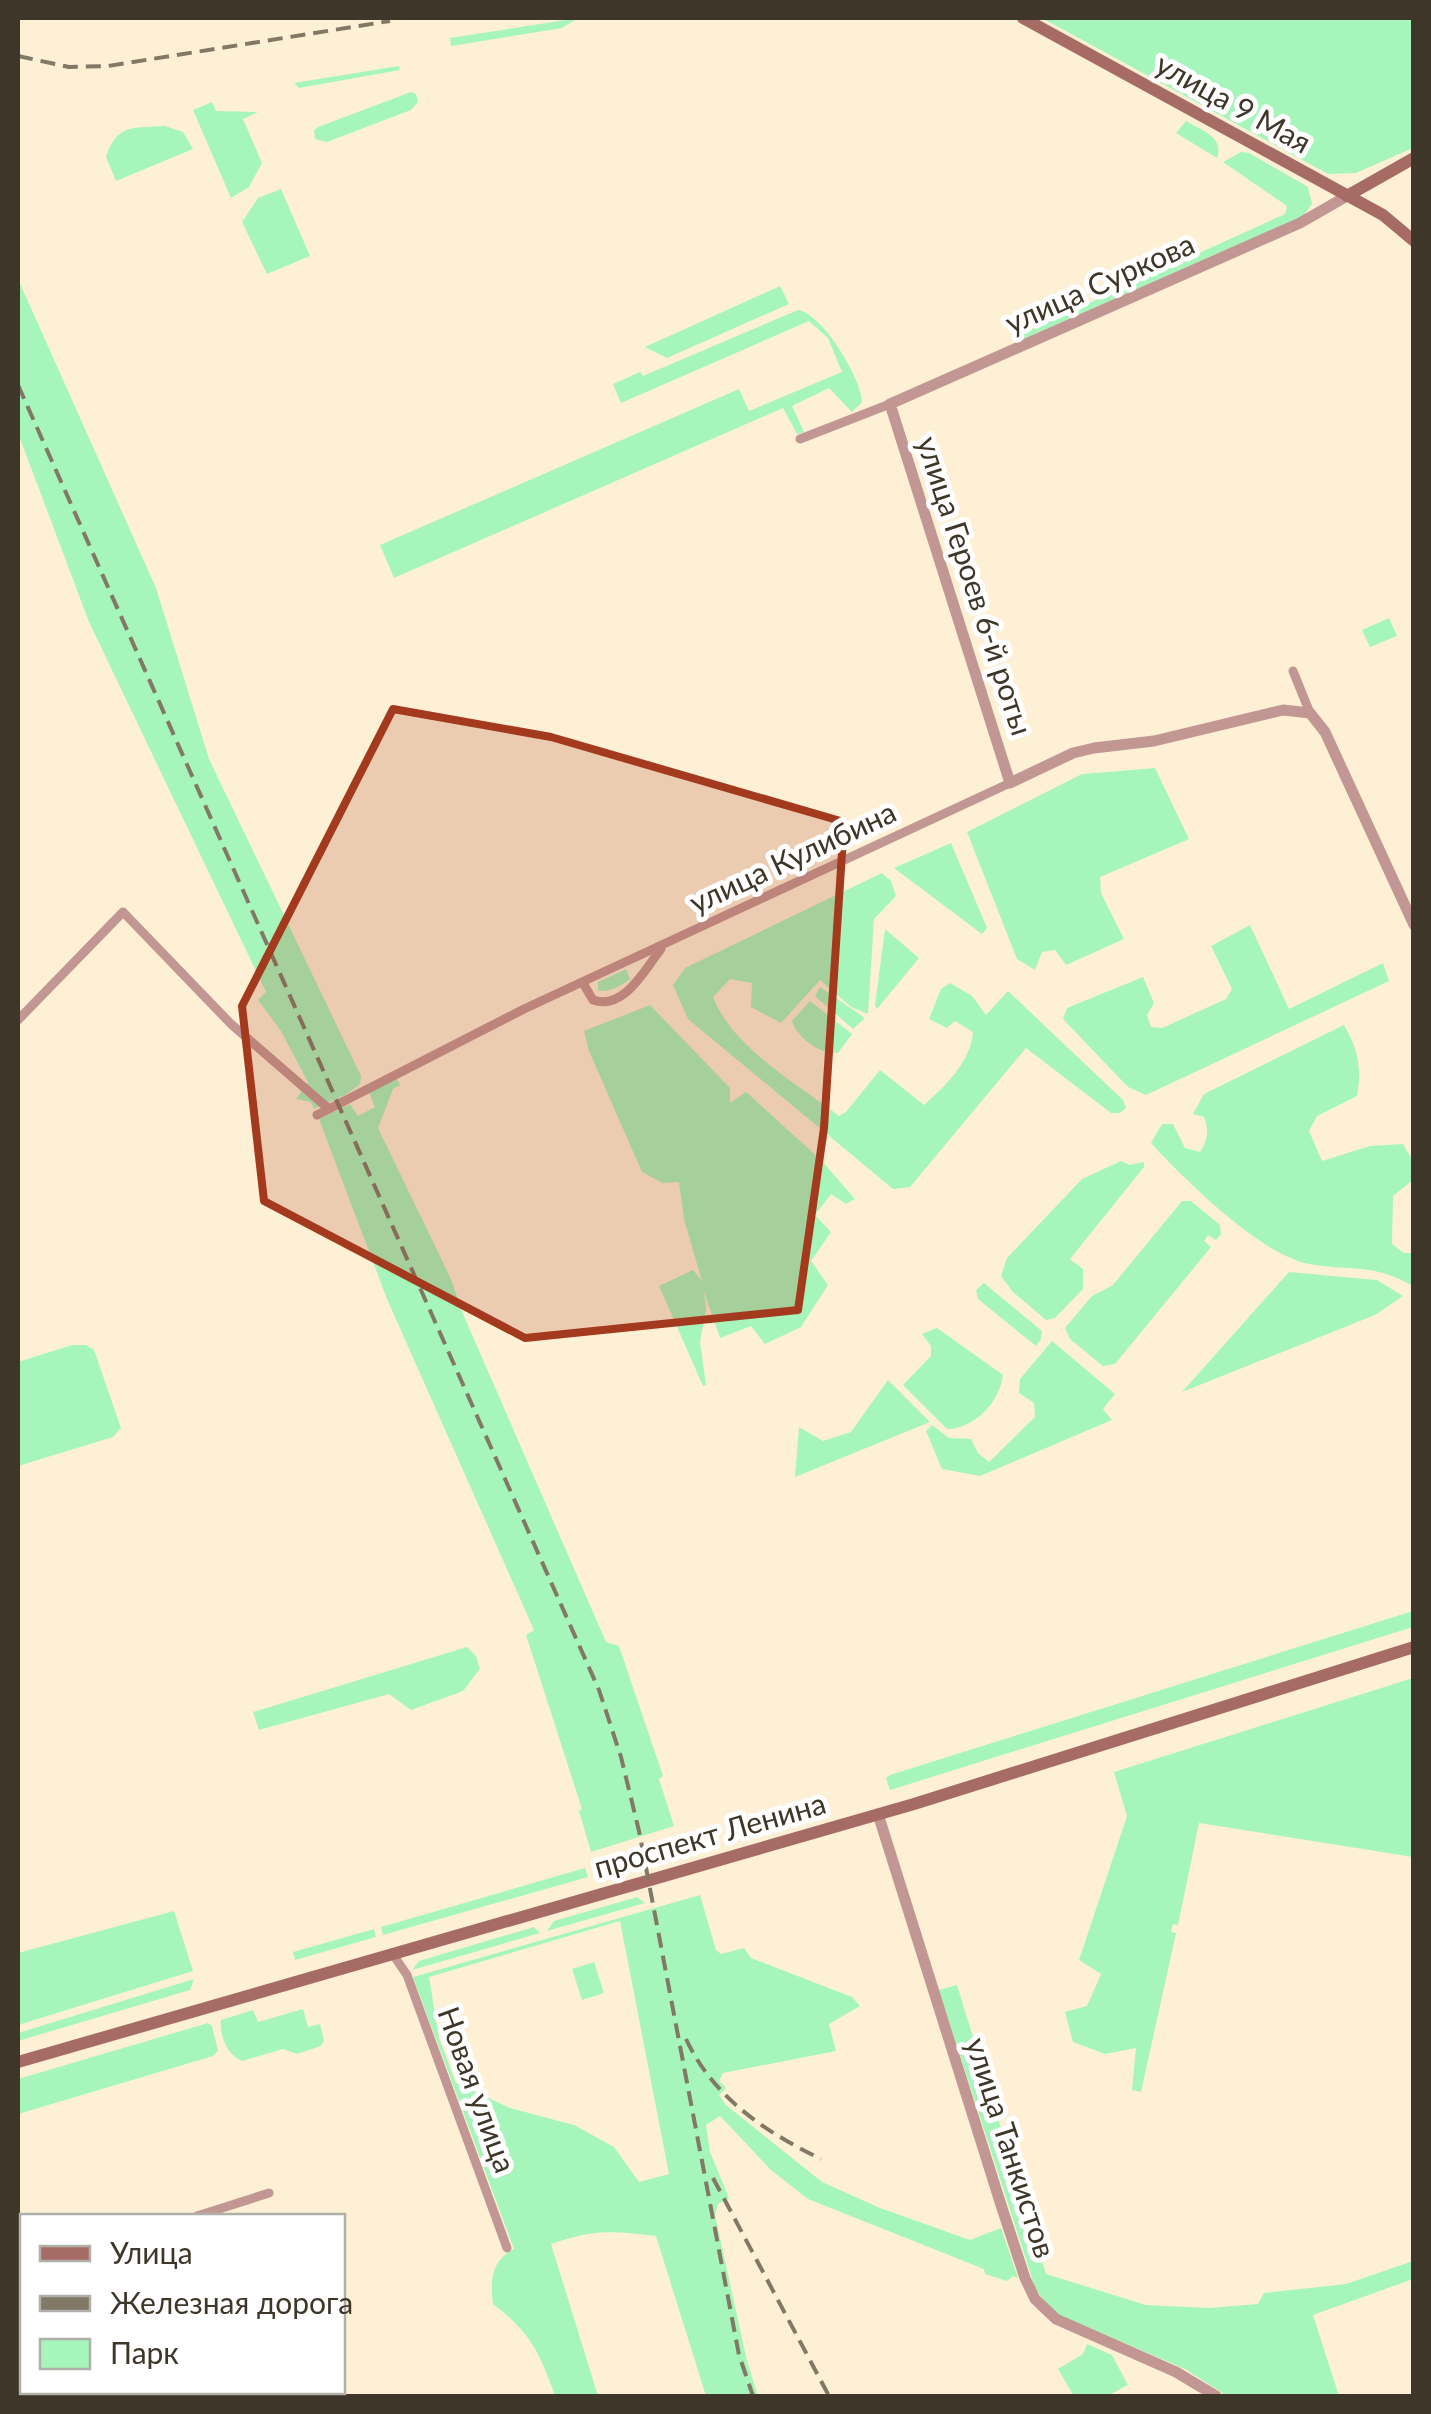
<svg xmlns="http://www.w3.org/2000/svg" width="1431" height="2414" font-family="Lato,sans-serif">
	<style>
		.green { fill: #a6f5bb; fill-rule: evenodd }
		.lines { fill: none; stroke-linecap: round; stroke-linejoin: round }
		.minor { stroke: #c29793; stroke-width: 9 }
		.tertiary { stroke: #c29793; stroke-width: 11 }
		.secondary { stroke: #a76b66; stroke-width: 12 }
		.rail { stroke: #827866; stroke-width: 4; stroke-dasharray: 15 8; stroke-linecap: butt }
		.marked { fill: #a33a1e; fill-opacity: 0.2; stroke: #a33a1e; stroke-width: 8; stroke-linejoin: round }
		.labels { text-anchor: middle; stroke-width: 10; stroke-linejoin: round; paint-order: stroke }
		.street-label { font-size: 30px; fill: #3d3629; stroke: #fff }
	</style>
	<rect width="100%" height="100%" fill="#fef0d5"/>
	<g class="green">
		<polygon points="578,18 562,28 451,46 450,38"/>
		<polygon points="1042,18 1413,18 1413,148 1356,173 1328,174"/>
		<polygon points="399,66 400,70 299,88 294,83"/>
		<polygon points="411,92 416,94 418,102 411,110 327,142 315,139 314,130 318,127"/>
		<polygon points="212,102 216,111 258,112 243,119 262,163 249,187 231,198 193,110"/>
		<path d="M 1186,121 C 1201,130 1225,137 1217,158 L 1176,133 Z"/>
		<path d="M 165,126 L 183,132 L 193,149 L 116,181 L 106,157 C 117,123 134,128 165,126 Z"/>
		<polygon points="1241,152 1249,153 1308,187 1312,204 1303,216 1023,339 1021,334 1285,214 1287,206 1223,162"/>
		<polygon points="281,189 310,256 267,274 242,222 258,198"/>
		<polygon points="18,279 156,588 209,759 361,1076 360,1084 347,1094 314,1109 311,1102 296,1099 308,1082 281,1031 258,1000 266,992 89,622 18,433"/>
		<polygon points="780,286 789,304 667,358 645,347"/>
		<path d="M 798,310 C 822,313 862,379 862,402 L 852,412 L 829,388 L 792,406 L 804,432 L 797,434 L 783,408 L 394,578 L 380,545 L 739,389 L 749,411 L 842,372 L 828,338 L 809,321 L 621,403 L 613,384 L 640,372 L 643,376 Z"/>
		<polygon points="1389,618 1397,636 1370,647 1362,630"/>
		<polygon points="1155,768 1189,839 1100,877 1101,893 1124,939 1066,965 1055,950 1042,952 1035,970 1017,959 967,832 1082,774"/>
		<polygon points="951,843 987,928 982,934 894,868"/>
		<path d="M 882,873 L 891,881 L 896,896 L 874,919 L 868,1014 L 851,1007 L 820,980 L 781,1023 L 751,1007 L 752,983 L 730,979 L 713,997 C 733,1048 796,1083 839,1116 L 846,1112 L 880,1070 L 924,1105 C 946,1085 970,1063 973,1032 L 955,1021 L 947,1028 L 929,1019 L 941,989 L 950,983 L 972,996 L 986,1015 L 1008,991 L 1123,1100 L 1126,1108 L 1120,1113 L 1111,1113 L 1026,1048 L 910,1187 L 893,1189 L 688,1019 L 673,985 L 685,968 Z"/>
		<polygon points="1250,925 1289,1009 1383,963 1389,981 1146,1095 1128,1087 1063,1019 1067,1008 1143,977 1154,1003 1147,1015 1151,1027 1162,1028 1226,999 1232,989 1211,946"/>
		<polygon points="885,929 919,958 877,1009 875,1005"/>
		<path d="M 626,969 L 630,979 C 623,985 607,994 598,990 L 598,982 Z"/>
		<polygon points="820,987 865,1018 853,1029 815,996"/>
		<path d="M 810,1001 L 852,1034 L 838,1053 C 821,1055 797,1038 792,1021 Z"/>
		<polygon points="650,1005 730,1088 730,1103 746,1092 821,1160 855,1199 846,1204 831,1194 815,1215 831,1232 811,1261 828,1285 801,1327 765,1344 751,1326 720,1338 704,1292 706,1310 700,1342 706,1385 703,1386 659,1286 693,1270 702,1281 684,1219 679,1182 663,1183 642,1172 589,1051 584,1031"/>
		<path d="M 1344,1025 C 1358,1049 1362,1068 1357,1096 L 1317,1116 L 1309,1131 L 1322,1161 L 1370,1146 L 1403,1144 L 1413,1161 L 1413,1180 L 1393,1196 L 1392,1244 L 1404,1253 L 1413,1253 L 1413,1286 C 1369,1262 1354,1272 1309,1264 C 1262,1256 1184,1179 1151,1143 L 1162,1124 L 1173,1124 L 1185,1148 L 1200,1152 C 1208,1140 1209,1130 1204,1117 L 1193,1114 L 1204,1094 Z"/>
		<polygon points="396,1077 400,1085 393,1089 378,1128 451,1279 463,1314 606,1642 619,1646 663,1776 659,1779 674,1826 591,1852 579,1811 582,1809 526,1635 534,1630 387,1299 319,1119 350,1104 358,1116 375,1107 369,1092"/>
		<polygon points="1121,1161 1129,1165 1144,1162 1144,1167 1070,1259 1083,1269 1083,1289 1055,1318 1046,1320 1013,1292 1001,1276 1007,1258 1082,1179"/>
		<polygon points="1182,1201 1191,1201 1220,1225 1221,1234 1216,1240 1208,1235 1204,1241 1211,1247 1115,1364 1103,1366 1070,1339 1065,1328 1092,1296 1113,1285"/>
		<polygon points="1289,1272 1377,1280 1403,1296 1375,1315 1182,1392"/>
		<polygon points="984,1283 1042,1331 1041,1339 1036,1346 978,1299 976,1290"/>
		<path d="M 937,1328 L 1003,1375 C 1000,1402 974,1429 947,1429 L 903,1385 L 931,1356 L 931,1346 L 922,1334 Z"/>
		<polygon points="1052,1341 1115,1394 1103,1409 1112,1420 980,1476 942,1469 926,1431 932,1425 949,1438 971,1439 978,1453 989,1462 1035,1417 1034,1403 1019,1393 1020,1379"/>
		<polygon points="72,1345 86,1345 94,1350 121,1428 113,1437 18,1466 18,1362"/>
		<polygon points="888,1380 930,1422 795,1477 799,1427 823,1441 851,1432"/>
		<polygon points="1413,1611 1413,1627 890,1790 886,1778 890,1775"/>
		<polygon points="467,1647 476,1656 480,1669 463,1691 411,1710 389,1694 259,1730 253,1712"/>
		<polygon points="1413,1678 1413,1857 1199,1823 1178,1925 1173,1924 1171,1932 1176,1933 1141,2092 1132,2090 1136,2048 1105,2054 1073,2042 1065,2012 1087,2006 1101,1974 1079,1960 1127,1816 1114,1772"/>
		<polygon points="585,1868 588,1877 383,1935 381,1927"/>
		<path d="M 700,1895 L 716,1950 L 721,1954 L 744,1948 L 751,1958 L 852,1997 L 860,2006 L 829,2024 L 836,2051 L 723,2073 L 719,2081 L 726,2088 L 719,2095 L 726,2105 L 822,2182 L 880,2208 L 970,2240 L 1001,2228 L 1018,2278 L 1013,2276 L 1007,2281 L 985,2274 L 984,2269 L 808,2199 L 771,2170 L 720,2116 L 706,2125 L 710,2152 L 729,2198 L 718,2204 L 715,2215 L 747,2361 L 758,2396 L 706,2396 L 656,2236 C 610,2231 595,2229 551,2244 L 598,2396 L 555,2396 C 540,2353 530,2332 493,2304 C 490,2281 491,2260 514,2249 L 413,1977 ZM 620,1921 L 669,2174 L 639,2182 L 614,2147 L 574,2125 L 510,2108 L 456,2083 L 439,2038 L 429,1977 Z"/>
		<polygon points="637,1897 645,1903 547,1931 554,1921"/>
		<polygon points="174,1911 193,1971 18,2025 18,1953"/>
		<polygon points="534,1927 540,1933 412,1970 419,1961"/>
		<polygon points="374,1929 376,1937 295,1960 293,1952"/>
		<polygon points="594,1962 604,1993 582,2000 572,1969"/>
		<polygon points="194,1979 190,1990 18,2041 18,2033"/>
		<polygon points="957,1985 1046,2274 1146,2305 1209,2308 1258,2304 1264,2293 1346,2284 1413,2261 1413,2279 1313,2315 1339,2396 1227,2396 1185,2369 1059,2315 1046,2304 1035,2287 939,1990"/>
		<path d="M 303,2009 L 308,2027 L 320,2024 L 324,2040 L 321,2046 L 297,2054 L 283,2049 L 242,2061 C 227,2055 219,2035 221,2020 L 253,2010 L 258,2022 Z"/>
		<polygon points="208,2023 212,2026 218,2051 213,2056 18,2114 18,2079"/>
		<polygon points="1087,2344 1112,2355 1128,2385 1107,2396 1074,2396 1058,2369 1083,2354"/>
	</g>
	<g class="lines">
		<g class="minor">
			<polyline points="800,439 890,404"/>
			<polyline points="1293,671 1310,713"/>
			<path d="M 583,983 L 593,1000 C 624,1011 645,969 661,949"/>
			<polyline points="18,1020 123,912 231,1024 329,1109"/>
			<polyline points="317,1115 524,1009 1010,783"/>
			<polyline points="392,1953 407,1975 507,2248"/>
			<polyline points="197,2216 269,2193"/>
			<polyline points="18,2272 22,2270"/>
			<polyline points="172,2392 174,2396"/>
		</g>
		<g class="tertiary">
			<polyline points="1347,196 1300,223 890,404 1010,783 1073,753 1094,748 1154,741 1283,710 1310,713 1325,732 1414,925"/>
			<polyline points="878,1814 1001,2205 1025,2278 1035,2299 1056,2319 1176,2372 1216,2396"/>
		</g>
		<g class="secondary">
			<polyline points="1023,18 1383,215 1414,241"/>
			<polyline points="1347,196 1414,158"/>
			<polyline points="18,2062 914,1804 1414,1647"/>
		</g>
		<g class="rail">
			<polyline points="18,56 69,67 108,66 390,21"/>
			<polyline points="18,385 599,1690 621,1757 639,1831 739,2355 753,2396"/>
			<path d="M 686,2039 C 713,2097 765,2132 821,2159"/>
			<polyline points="713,2178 829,2396"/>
		</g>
	</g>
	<path class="marked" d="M 393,709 L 551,737 L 844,822 L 824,1128 L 798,1310 L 525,1338 L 264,1201 L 242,1006 Z"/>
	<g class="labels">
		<g class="street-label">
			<text transform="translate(1233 104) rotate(29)" y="10">улица 9 Мая</text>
			<text transform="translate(1100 284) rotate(-24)" y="10">улица Суркова</text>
			<text transform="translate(974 586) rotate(72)" y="10">улица Героев 6-й роты</text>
			<text transform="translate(793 858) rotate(-25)" y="10">улица Кулибина</text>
			<text transform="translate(710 1836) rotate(-16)" y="10">проспект Ленина</text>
			<text transform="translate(476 2090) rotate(70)" y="10">Новая улица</text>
			<text transform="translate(1010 2148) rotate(72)" y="10">улица Танкистов</text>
		</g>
	</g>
	<rect width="1431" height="2414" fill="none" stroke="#3d3629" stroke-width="40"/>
	<rect x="20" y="2214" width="325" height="180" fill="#ffffff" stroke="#b1afa9" stroke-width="2.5"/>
	<rect x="40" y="2246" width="50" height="15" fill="#a76b66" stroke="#b1afa9" stroke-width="2.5"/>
	<text x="110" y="2264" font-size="30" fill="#3d3629">Улица</text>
	<rect x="40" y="2296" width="50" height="15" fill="#827866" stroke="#b1afa9" stroke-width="2.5"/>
	<text x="110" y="2314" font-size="30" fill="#3d3629">Железная дорога</text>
	<rect x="40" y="2339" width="50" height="30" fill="#a6f5bb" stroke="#b1afa9" stroke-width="2.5"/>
	<text x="110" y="2364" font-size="30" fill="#3d3629">Парк</text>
</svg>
